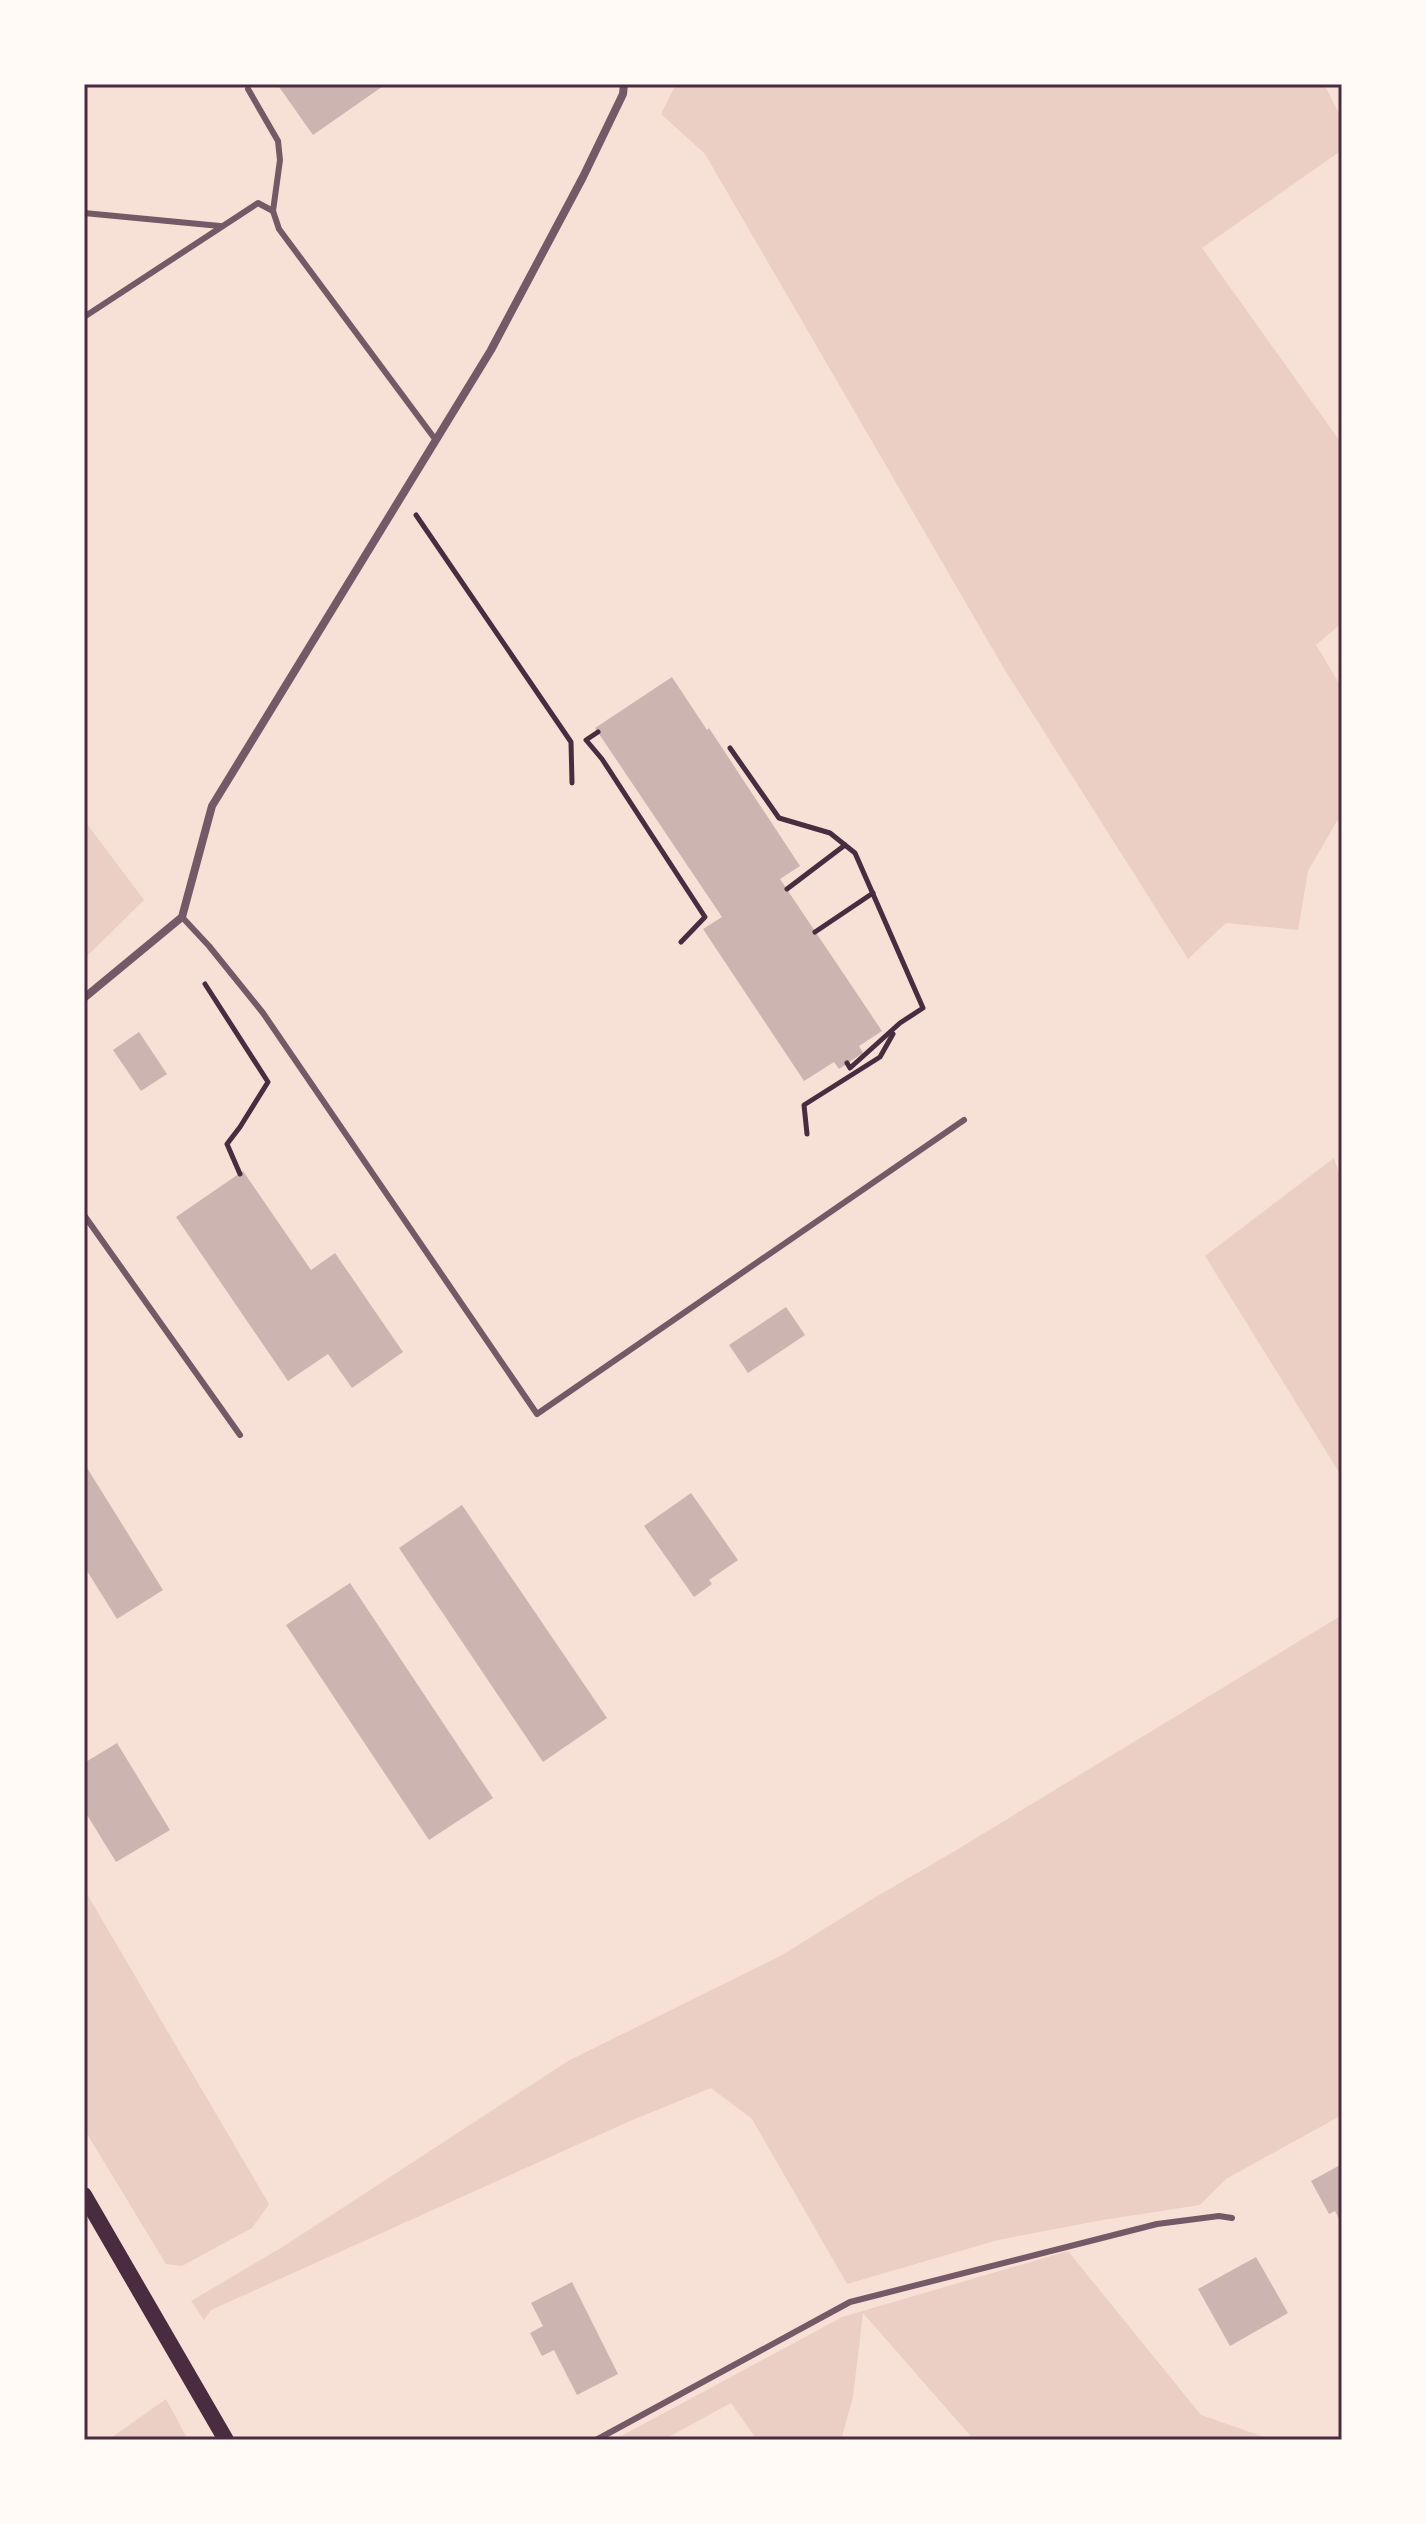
<svg xmlns="http://www.w3.org/2000/svg" width="1426" height="2524" font-family="Quicksand,sans-serif">
	<style>
		.green { fill: #ebcfc5 }
		.building { fill: #ccb4b1 }
		.lines { fill: none; stroke-linecap: round; stroke-linejoin: round }
		.path { stroke: #4a2c40; stroke-width: 5 }
		.service { stroke: #755966; stroke-width: 6 }
		.minor { stroke: #755966; stroke-width: 8 }
		.secondary { stroke: #4a2c40; stroke-width: 16 }
		.neatline { fill: none; stroke: #4a2c40; stroke-width: 3 }
	</style>
	<rect width="100%" height="100%" fill="#f7e1d7"/>
	<g class="green">
		<polygon points="676,84 1324,84 1342,119 1342,150 1202,248 1342,444 1342,623 1316,645 1342,688 1342,824 1337,821 1308,871 1298,930 1226,923 1188,959 1003,667 705,154 661,114"/>
		<polygon points="84,820 144,900 84,959"/>
		<polygon points="1334,1158 1342,1182 1342,1477 1205,1256"/>
		<polygon points="1342,1615 1342,1942 1338,1945 1342,1950 1342,2115 1226,2179 1200,2205 1103,2220 998,2240 847,2284 752,2119 711,2088 630,2121 211,2310 204,2320 191,2301 284,2246 568,2061 782,1955 874,1898 953,1852"/>
		<polygon points="84,1889 269,2204 252,2228 182,2266 166,2264 84,2129"/>
		<polygon points="1068,2251 1201,2415 1273,2440 974,2440 863,2313 853,2397 841,2440 757,2440 731,2403 663,2440 614,2440 842,2317"/>
		<polygon points="166,2399 188,2440 108,2440"/>
	</g>
	<g class="building">
		<polygon points="277,84 386,84 313,135"/>
		<polygon points="672,677 707,730 709,728 800,866 780,879 882,1031 859,1046 863,1053 839,1069 834,1062 804,1081 703,929 722,917 595,728"/>
		<polygon points="139,1032 167,1074 141,1091 113,1050"/>
		<polygon points="243,1171 311,1270 335,1253 403,1352 352,1388 328,1354 288,1381 176,1217"/>
		<polygon points="786,1307 805,1335 748,1373 729,1345"/>
		<polygon points="84,1463 163,1590 117,1619 84,1566"/>
		<polygon points="691,1493 738,1560 709,1580 712,1584 694,1597 644,1526"/>
		<polygon points="462,1505 607,1718 543,1762 399,1548"/>
		<polygon points="350,1583 493,1798 429,1840 286,1625"/>
		<polygon points="117,1743 170,1830 116,1862 84,1810 84,1763"/>
		<polygon points="1342,2164 1342,2225 1335,2211 1329,2214 1311,2181"/>
		<polygon points="1256,2257 1288,2313 1230,2346 1198,2289"/>
		<polygon points="572,2282 618,2374 577,2395 554,2350 542,2356 530,2333 543,2326 531,2303"/>
	</g>
	<g class="lines">
		<g class="path">
			<polyline points="416,515 571,742 572,783"/>
			<polyline points="598,732 586,740 602,759 705,917 681,942"/>
			<polyline points="730,748 779,818 830,833 855,853 923,1008 900,1023 850,1068 847,1063"/>
			<polyline points="787,889 845,845"/>
			<polyline points="815,932 873,893"/>
			<polyline points="205,984 268,1082 240,1127 227,1144 240,1174"/>
			<polyline points="807,1134 804,1105 880,1057 893,1034"/>
		</g>
		<g class="service">
			<polyline points="248,89 278,141 280,160 273,211 279,229 435,439"/>
			<polyline points="84,213 220,226"/>
			<polyline points="84,317 258,203 273,211"/>
			<polyline points="182,917 209,946 263,1013 537,1414 964,1120"/>
			<polyline points="84,1215 240,1435"/>
			<polyline points="596,2440 850,2302 1157,2224 1219,2216 1232,2218"/>
		</g>
		<polyline class="minor" points="84,998 182,917 212,806 491,350 583,177 623,94 624,84"/>
		<polyline class="secondary" points="84,2195 226,2440"/>
	</g>
	<rect width="1426" height="2524" fill="none" stroke="#fffaf5" stroke-width="172"/>
	<rect x="86" y="86" width="1254" height="2352" class="neatline"/>
</svg>
